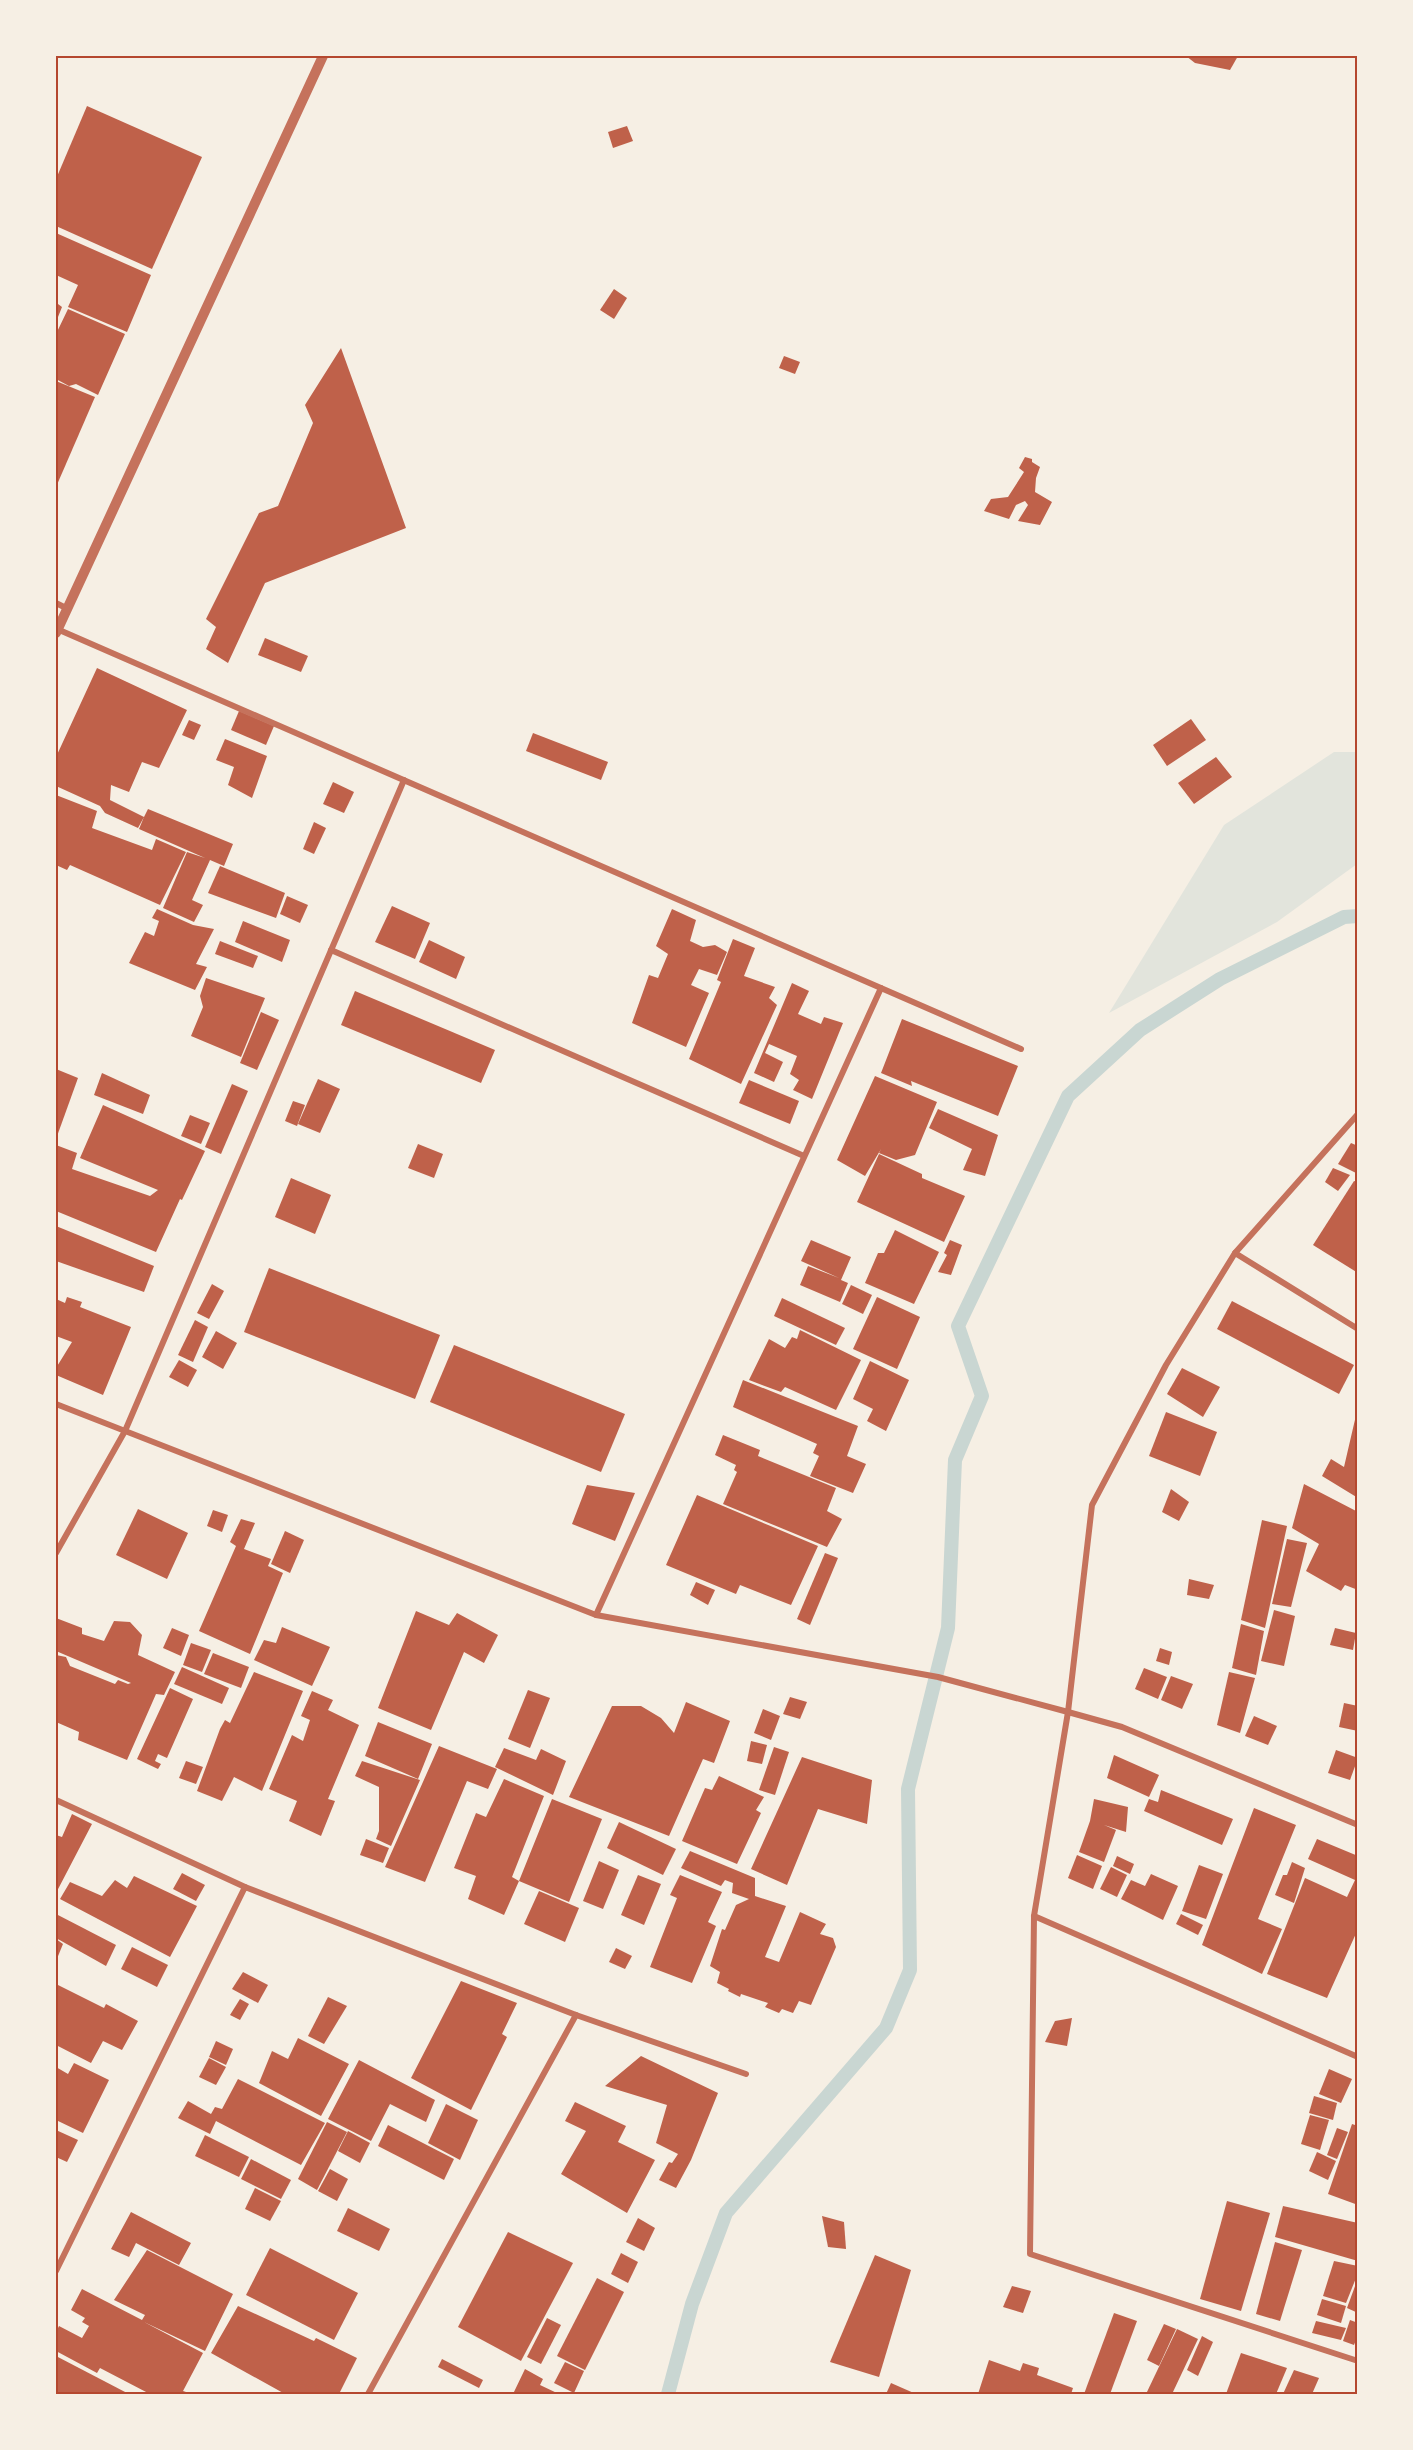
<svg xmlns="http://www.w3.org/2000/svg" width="1413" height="2450" font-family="'Noto Sans',sans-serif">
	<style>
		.green { fill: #e2e4dc }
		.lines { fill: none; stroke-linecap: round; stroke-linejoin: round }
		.stream { stroke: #c9d6d2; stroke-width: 14 }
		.building { fill: #bf614a }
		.minor { stroke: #c5725c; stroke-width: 6 }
		.tertiary { stroke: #c5725c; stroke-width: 10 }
		.neatline { fill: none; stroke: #b5482f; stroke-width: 2 }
	</style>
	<rect width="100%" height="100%" fill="#f6efe4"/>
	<polygon class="green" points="1334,752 1357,752 1357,864 1277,922 1109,1013 1224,825"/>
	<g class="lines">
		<polyline class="stream" points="668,2394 692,2304 726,2213 886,2028 910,1970 908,1789 948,1628 955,1460 982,1396 958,1326 1068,1096 1140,1030 1220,979 1344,917 1358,916"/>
	</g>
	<g class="building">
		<polygon points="1186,56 1238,56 1230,70 1195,63"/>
		<polygon points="87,106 202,157 152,269 56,226 56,179"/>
		<polygon points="627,126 633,141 613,148 608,132"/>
		<polygon points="56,233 151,275 127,332 68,307 78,285 56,275"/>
		<polygon points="614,289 627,298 614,319 600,310"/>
		<polygon points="56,296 58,304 62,307 56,322"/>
		<polygon points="68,309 125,334 98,395 76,384 69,386 56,379 56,334"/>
		<polygon points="341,348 406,528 265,583 228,663 206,649 216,627 206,619 259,513 278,506 313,423 305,405"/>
		<polygon points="784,356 800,362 795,374 779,368"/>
		<polygon points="56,381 95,397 56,487"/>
		<polygon points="1025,457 1032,459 1032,462 1040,467 1036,478 1035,492 1052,502 1040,525 1018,521 1028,505 1025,501 1016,505 1009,519 984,511 991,499 1008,497 1024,472 1019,468"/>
		<polygon points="265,638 308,656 301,672 258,655"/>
		<polygon points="97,668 187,710 159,768 142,762 129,792 111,785 110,800 144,817 148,809 233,844 224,866 210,860 192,900 203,905 194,922 163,908 187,852 205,858 139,829 144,817 138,828 105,813 100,806 56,786 56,757"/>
		<polygon points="239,711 274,726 266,745 231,730"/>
		<polygon points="1191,719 1206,740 1167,766 1153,745"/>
		<polygon points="189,720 201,725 194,740 182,735"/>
		<polygon points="533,733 608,762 601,780 526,751"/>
		<polygon points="225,739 267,756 252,798 228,785 234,767 216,760"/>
		<polygon points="1216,757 1232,777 1194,804 1178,783"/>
		<polygon points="333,782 354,792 344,813 323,804"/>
		<polygon points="56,795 97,811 92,828 152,850 156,839 186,852 160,905 70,865 67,870 56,865"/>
		<polygon points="314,822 326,828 314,854 303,849"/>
		<polygon points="220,866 285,893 276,918 208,893"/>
		<polygon points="287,896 308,905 300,923 280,914"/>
		<polygon points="392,906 430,923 415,959 375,942"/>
		<polygon points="157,909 193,925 214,929 196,964 207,967 195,990 129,963 145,932 154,936 159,921 152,918"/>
		<polygon points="672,909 696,920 690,941 703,947 715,945 727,952 717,975 699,969 691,985 709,993 686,1047 632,1023 649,975 658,978 668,954 656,946"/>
		<polygon points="243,921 290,940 282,962 235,942"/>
		<polygon points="733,939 755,948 744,976 775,987 769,998 777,1005 741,1084 689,1059 721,982 717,980"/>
		<polygon points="429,940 465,957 456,979 419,962"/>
		<polygon points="220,941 258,956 253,968 215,954"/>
		<polygon points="206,978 265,998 241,1057 191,1036 203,1007 200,996"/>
		<polygon points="792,983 809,991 798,1014 821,1024 824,1017 843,1023 812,1099 793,1090 799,1080 790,1074 797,1056 769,1044 765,1053 783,1062 774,1082 754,1073"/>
		<polygon points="355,991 495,1050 481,1083 341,1025"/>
		<polygon points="261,1012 279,1020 257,1070 240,1063"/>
		<polygon points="902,1019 1018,1066 998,1116 911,1081 912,1086 881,1073"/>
		<polygon points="56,1069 78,1078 56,1139"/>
		<polygon points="102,1073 150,1095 143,1114 94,1095"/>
		<polygon points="875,1076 937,1102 915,1155 896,1160 879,1153 881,1149 865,1176 837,1160"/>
		<polygon points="318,1079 340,1089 320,1133 298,1124"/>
		<polygon points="749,1080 799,1101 790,1124 739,1103"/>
		<polygon points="232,1084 248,1091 221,1154 205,1147"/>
		<polygon points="293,1101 305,1105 297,1126 285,1121"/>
		<polygon points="103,1105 205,1151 182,1200 180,1199 156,1252 56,1211 56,1145 77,1153 72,1169 150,1196 158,1190 80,1158"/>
		<polygon points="938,1109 998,1135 985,1176 963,1170 972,1149 929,1128"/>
		<polygon points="190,1115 210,1123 201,1144 181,1136"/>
		<polygon points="1351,1143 1358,1146 1358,1174 1338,1164"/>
		<polygon points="418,1144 443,1154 434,1178 408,1168"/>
		<polygon points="879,1154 922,1174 922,1178 965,1196 944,1242 857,1202"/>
		<polygon points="1333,1168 1350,1175 1338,1191 1325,1182"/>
		<polygon points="291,1178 331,1195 315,1234 275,1217"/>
		<polygon points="1354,1181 1358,1182 1358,1273 1313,1245"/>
		<polygon points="56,1226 154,1266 144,1292 56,1261"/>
		<polygon points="895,1230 939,1252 914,1304 865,1283 878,1253 884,1253"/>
		<polygon points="811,1240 851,1257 841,1280 848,1283 840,1302 800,1285 808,1266 839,1278 801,1261"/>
		<polygon points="950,1240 962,1245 951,1275 938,1272 947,1255 944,1253"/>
		<polygon points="269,1268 440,1335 415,1399 244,1332"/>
		<polygon points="212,1284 224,1291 209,1319 197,1313"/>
		<polygon points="851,1285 872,1295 863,1314 842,1304"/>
		<polygon points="67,1297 82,1302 80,1307 131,1327 103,1395 56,1375 56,1368 72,1342 56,1336 56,1299 65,1303"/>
		<polygon points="877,1297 920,1317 897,1369 853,1349"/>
		<polygon points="782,1298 845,1328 836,1345 774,1316"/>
		<polygon points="1232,1301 1354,1365 1339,1394 1217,1329"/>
		<polygon points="195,1320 208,1327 193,1362 178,1355"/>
		<polygon points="800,1330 861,1360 836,1410 785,1387 781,1392 749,1380 769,1339 785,1348 792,1337 797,1339"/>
		<polygon points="216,1331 237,1343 223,1369 202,1357"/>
		<polygon points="454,1345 625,1414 601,1472 430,1402"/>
		<polygon points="179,1360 197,1370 188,1387 169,1377"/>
		<polygon points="870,1361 909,1380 886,1431 867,1421 873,1409 853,1399"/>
		<polygon points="1182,1368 1220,1387 1203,1417 1167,1394"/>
		<polygon points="743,1380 858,1426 847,1456 866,1464 853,1493 810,1476 819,1456 813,1453 817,1444 733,1407"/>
		<polygon points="1357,1411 1358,1411 1358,1498 1322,1476 1331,1459 1344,1467"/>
		<polygon points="1166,1412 1217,1432 1200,1476 1149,1456"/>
		<polygon points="723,1435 760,1450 758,1456 836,1488 827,1511 842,1519 827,1547 723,1504 737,1472 734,1470 736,1465 715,1455"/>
		<polygon points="1304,1484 1358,1512 1358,1590 1345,1585 1341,1591 1306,1571 1319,1544 1292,1528"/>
		<polygon points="587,1485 635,1493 615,1541 572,1524"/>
		<polygon points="1171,1489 1189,1502 1179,1521 1162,1512"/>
		<polygon points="697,1495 818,1546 791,1605 740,1585 736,1594 666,1565"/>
		<polygon points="138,1509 188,1533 167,1579 116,1555"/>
		<polygon points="213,1510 228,1515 222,1532 207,1526"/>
		<polygon points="241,1519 255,1523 244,1549 271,1559 268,1566 283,1573 250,1654 199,1631 236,1546 230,1542"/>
		<polygon points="1262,1520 1287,1526 1265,1628 1241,1620"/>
		<polygon points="285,1531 304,1540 290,1573 271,1564"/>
		<polygon points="1287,1539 1307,1543 1291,1607 1272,1604"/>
		<polygon points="825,1553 838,1558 810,1625 797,1619"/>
		<polygon points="1189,1579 1214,1585 1209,1599 1187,1595"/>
		<polygon points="696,1582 715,1590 708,1605 690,1595"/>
		<polygon points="1274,1610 1295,1616 1284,1666 1261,1661"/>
		<polygon points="416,1611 449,1625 457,1613 498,1635 484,1663 464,1652 431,1730 378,1708"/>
		<polygon points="56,1618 82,1628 82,1634 104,1641 114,1621 130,1622 142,1635 138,1655 175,1672 164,1695 156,1694 127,1760 78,1740 79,1732 56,1722 56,1655 66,1657 70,1666 115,1684 118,1680 128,1684 131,1683 56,1651"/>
		<polygon points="1241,1624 1264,1631 1256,1675 1232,1668"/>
		<polygon points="282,1627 330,1647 312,1686 254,1660 264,1640 276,1643"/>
		<polygon points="172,1628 189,1635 181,1656 163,1648"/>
		<polygon points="1335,1628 1356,1633 1353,1650 1330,1645"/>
		<polygon points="191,1643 211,1650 202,1672 183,1665"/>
		<polygon points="1160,1648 1172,1652 1169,1665 1156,1661"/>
		<polygon points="213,1653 249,1667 241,1688 204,1674"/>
		<polygon points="182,1667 229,1688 222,1704 174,1684"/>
		<polygon points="1144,1668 1167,1677 1158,1699 1135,1689"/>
		<polygon points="254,1672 303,1691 262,1791 234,1777 222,1801 197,1791 220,1729 225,1720 230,1723"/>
		<polygon points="1229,1672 1255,1678 1240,1733 1217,1725"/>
		<polygon points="1171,1676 1193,1684 1182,1709 1161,1700"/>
		<polygon points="170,1688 193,1699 167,1758 158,1754 155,1761 161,1764 158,1769 137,1759"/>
		<polygon points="528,1690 550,1698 530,1748 508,1739"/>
		<polygon points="312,1691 333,1700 328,1710 359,1725 328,1799 335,1801 321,1836 289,1821 297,1801 269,1789 292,1735 303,1741 310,1720 301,1716"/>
		<polygon points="790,1697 807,1702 800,1719 783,1714"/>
		<polygon points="686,1702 730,1721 714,1763 703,1759 669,1836 569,1797 612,1706 641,1706 661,1718 674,1733"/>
		<polygon points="1344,1703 1358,1706 1358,1731 1339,1727"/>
		<polygon points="763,1709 780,1716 771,1740 754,1733"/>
		<polygon points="1254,1716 1277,1726 1268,1745 1245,1736"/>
		<polygon points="378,1722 432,1744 418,1779 365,1756"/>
		<polygon points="751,1741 767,1745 762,1764 747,1761"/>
		<polygon points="439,1746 497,1769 488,1789 467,1781 425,1882 385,1867"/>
		<polygon points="774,1747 789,1752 775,1795 759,1790"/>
		<polygon points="504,1748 536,1760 541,1749 566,1761 553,1795 495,1767"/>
		<polygon points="1336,1750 1358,1758 1350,1780 1328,1773"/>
		<polygon points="1114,1755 1159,1775 1149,1797 1107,1778"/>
		<polygon points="802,1757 872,1780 867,1824 818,1809 787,1885 751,1869"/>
		<polygon points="186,1761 203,1767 196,1784 179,1778"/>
		<polygon points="362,1761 420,1780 391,1846 376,1839 379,1831 379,1787 355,1776"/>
		<polygon points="719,1776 764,1797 756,1810 761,1813 737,1864 682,1841 705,1788 712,1790"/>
		<polygon points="504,1779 544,1796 512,1877 519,1881 552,1799 602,1819 569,1902 519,1881 504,1915 468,1899 476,1876 454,1868 476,1813 486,1817"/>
		<polygon points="1161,1790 1233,1819 1222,1845 1144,1811 1149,1799 1158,1802"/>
		<polygon points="1094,1799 1128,1807 1126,1832 1104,1825 1116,1830 1104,1862 1079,1852 1090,1821"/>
		<polygon points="1254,1808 1296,1825 1258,1919 1282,1929 1262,1974 1202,1945"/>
		<polygon points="72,1814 92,1824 56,1893 56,1835 62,1837"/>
		<polygon points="619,1822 676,1849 663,1875 607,1848"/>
		<polygon points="366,1839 389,1848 383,1863 360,1855"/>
		<polygon points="1317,1839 1358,1856 1358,1929 1327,1998 1267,1974 1305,1878 1347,1897 1355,1880 1308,1859"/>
		<polygon points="690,1851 755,1878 755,1896 786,1906 765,1957 779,1962 800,1912 826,1924 820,1934 833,1938 836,1947 811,2005 799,2001 793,2013 782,2009 779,2013 765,2007 768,2003 741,1994 740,1997 728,1991 729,1989 717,1983 720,1972 710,1966 722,1929 725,1930 736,1905 749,1899 732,1893 733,1883 725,1880 721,1886 681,1868"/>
		<polygon points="1077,1855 1102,1866 1093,1889 1068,1878"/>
		<polygon points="1117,1856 1134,1864 1130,1874 1113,1866"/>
		<polygon points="599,1861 619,1870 603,1909 583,1901"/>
		<polygon points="1292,1862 1305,1868 1294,1903 1275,1895 1283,1875 1287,1875"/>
		<polygon points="1199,1865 1223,1874 1206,1919 1182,1911"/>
		<polygon points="1111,1867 1127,1875 1117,1897 1100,1889"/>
		<polygon points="182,1873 205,1885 196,1901 173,1889"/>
		<polygon points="1151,1874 1178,1886 1163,1920 1121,1899 1131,1880 1145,1886"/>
		<polygon points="638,1875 661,1884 644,1925 621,1915"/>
		<polygon points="680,1875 722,1892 708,1922 716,1926 692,1983 650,1967 677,1898 670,1895"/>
		<polygon points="134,1876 197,1906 170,1957 60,1899 70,1882 102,1896 115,1880 127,1888"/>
		<polygon points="539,1891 579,1908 565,1942 524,1924"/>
		<polygon points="56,1914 116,1945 106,1966 56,1938"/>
		<polygon points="1181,1914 1203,1925 1198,1935 1176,1924"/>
		<polygon points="56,1939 63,1944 56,1961"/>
		<polygon points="132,1947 168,1965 157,1987 121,1969"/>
		<polygon points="616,1948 632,1956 625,1969 609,1962"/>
		<polygon points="243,1972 268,1985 258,2003 232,1989"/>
		<polygon points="461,1981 517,2003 502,2034 507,2037 471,2110 411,2078"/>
		<polygon points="56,1984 104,2008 106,2004 138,2021 122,2050 103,2041 91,2063 56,2045"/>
		<polygon points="328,1997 347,2006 324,2044 308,2036"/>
		<polygon points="240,1999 249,2004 240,2020 230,2015"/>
		<polygon points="1072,2018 1067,2046 1045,2042 1055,2021"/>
		<polygon points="298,2038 349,2064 321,2116 259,2083 272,2051 288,2059"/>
		<polygon points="216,2041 233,2049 226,2065 209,2057"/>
		<polygon points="641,2056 718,2093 691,2160 676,2188 659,2180 669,2162 672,2163 678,2154 656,2143 667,2105 605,2086"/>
		<polygon points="209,2058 226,2067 216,2085 199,2077"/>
		<polygon points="359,2060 435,2100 426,2122 390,2104 371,2141 328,2119"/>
		<polygon points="74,2063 109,2080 83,2133 56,2120 56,2067 68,2074"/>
		<polygon points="1329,2069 1352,2079 1341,2103 1319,2094"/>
		<polygon points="238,2079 325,2123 301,2165 216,2121 210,2134 178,2118 188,2101 211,2114 215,2107 222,2109"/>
		<polygon points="1314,2096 1337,2103 1333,2120 1309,2113"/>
		<polygon points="575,2102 626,2126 618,2142 655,2160 627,2213 561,2174 586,2131 565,2121"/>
		<polygon points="446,2104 478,2120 460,2160 428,2143"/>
		<polygon points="1310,2115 1329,2120 1320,2150 1301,2144"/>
		<polygon points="327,2122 347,2132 317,2190 298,2179"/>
		<polygon points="1352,2124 1358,2126 1358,2205 1328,2194"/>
		<polygon points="388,2125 454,2159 444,2180 378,2146"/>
		<polygon points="1337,2128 1348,2132 1337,2159 1327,2155"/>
		<polygon points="56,2130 78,2140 67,2162 56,2157"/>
		<polygon points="348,2131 370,2143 360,2163 338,2151"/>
		<polygon points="205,2135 249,2157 239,2177 195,2156"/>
		<polygon points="1317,2152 1336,2161 1328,2180 1309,2171"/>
		<polygon points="251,2159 291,2180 281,2199 241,2179"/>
		<polygon points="330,2169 348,2179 337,2201 318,2191"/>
		<polygon points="255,2188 281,2201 270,2221 245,2209"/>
		<polygon points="1227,2201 1270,2213 1241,2311 1200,2299"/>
		<polygon points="1283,2206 1358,2223 1358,2261 1275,2237"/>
		<polygon points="348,2208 390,2229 379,2251 337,2231"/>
		<polygon points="131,2212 191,2243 179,2265 136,2243 129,2257 111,2249"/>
		<polygon points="822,2216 844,2222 846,2249 828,2247"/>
		<polygon points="638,2218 655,2228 644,2251 626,2242"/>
		<polygon points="508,2232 573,2263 521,2361 458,2327"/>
		<polygon points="1275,2242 1302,2250 1280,2321 1256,2314"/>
		<polygon points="270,2248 358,2293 334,2340 246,2295"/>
		<polygon points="147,2250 233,2294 205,2351 144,2322 203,2353 183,2391 186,2392 185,2394 147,2394 148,2393 100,2368 97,2373 56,2351 56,2332 59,2326 82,2338 89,2326 82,2322 85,2318 71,2310 82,2289 142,2320 145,2315 114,2300"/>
		<polygon points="621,2253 638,2262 628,2283 611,2274"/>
		<polygon points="875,2255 911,2270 879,2377 830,2362"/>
		<polygon points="1334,2261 1358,2266 1358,2273 1346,2303 1323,2296"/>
		<polygon points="597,2278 624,2292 585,2370 557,2356"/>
		<polygon points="1358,2278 1358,2313 1347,2308"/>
		<polygon points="1012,2286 1031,2291 1023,2313 1003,2307"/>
		<polygon points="1322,2299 1346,2306 1341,2323 1317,2315"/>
		<polygon points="238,2306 314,2341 316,2338 357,2358 339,2394 285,2394 211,2353"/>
		<polygon points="1114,2313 1137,2321 1110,2394 1084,2394"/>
		<polygon points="547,2318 561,2325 541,2364 527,2357"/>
		<polygon points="1350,2320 1358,2323 1358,2335 1354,2345 1343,2341"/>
		<polygon points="1316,2321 1346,2328 1341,2340 1312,2333"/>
		<polygon points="1164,2324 1176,2329 1159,2366 1147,2360"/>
		<polygon points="1177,2329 1198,2339 1172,2394 1146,2394"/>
		<polygon points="1202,2336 1213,2342 1198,2376 1187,2370"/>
		<polygon points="1241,2353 1287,2368 1276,2394 1226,2394"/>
		<polygon points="56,2356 127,2393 127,2394 56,2394"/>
		<polygon points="442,2359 483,2380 479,2388 438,2367"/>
		<polygon points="989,2360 1020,2371 1023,2363 1039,2368 1037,2375 1073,2388 1071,2394 1022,2394 1016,2392 1015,2394 978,2394"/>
		<polygon points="565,2362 584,2371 574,2393 554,2383"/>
		<polygon points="525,2369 543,2379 540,2385 559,2394 513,2394"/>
		<polygon points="1294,2370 1319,2378 1312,2394 1283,2394"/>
		<polygon points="891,2383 916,2394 886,2394"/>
	</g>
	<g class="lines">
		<g class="minor">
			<polyline points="56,603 66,608"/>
			<polyline points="57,629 1021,1049"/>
			<polyline points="331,950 804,1156"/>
			<polyline points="1358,1114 1235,1253 1166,1365 1092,1505 1068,1712 1034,1916 1030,2254 1358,2361"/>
			<polyline points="1235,1253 1358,1329"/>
			<polyline points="56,1404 596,1615 938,1677 1068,1712 1122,1727 1358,1825"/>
			<polyline points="56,1553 125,1431 404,780"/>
			<polyline points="596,1615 881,988"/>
			<polyline points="56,1800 245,1887"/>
			<polyline points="1034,1916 1358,2057"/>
			<polyline points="56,2271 245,1887 576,2015 746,2074"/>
			<polyline points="368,2394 576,2015"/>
		</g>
		<polyline class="tertiary" points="56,633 323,56"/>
	</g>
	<rect width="1413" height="2450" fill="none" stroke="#f6efe4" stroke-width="114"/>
	<rect x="57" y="57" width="1299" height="2336" class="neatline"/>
</svg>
